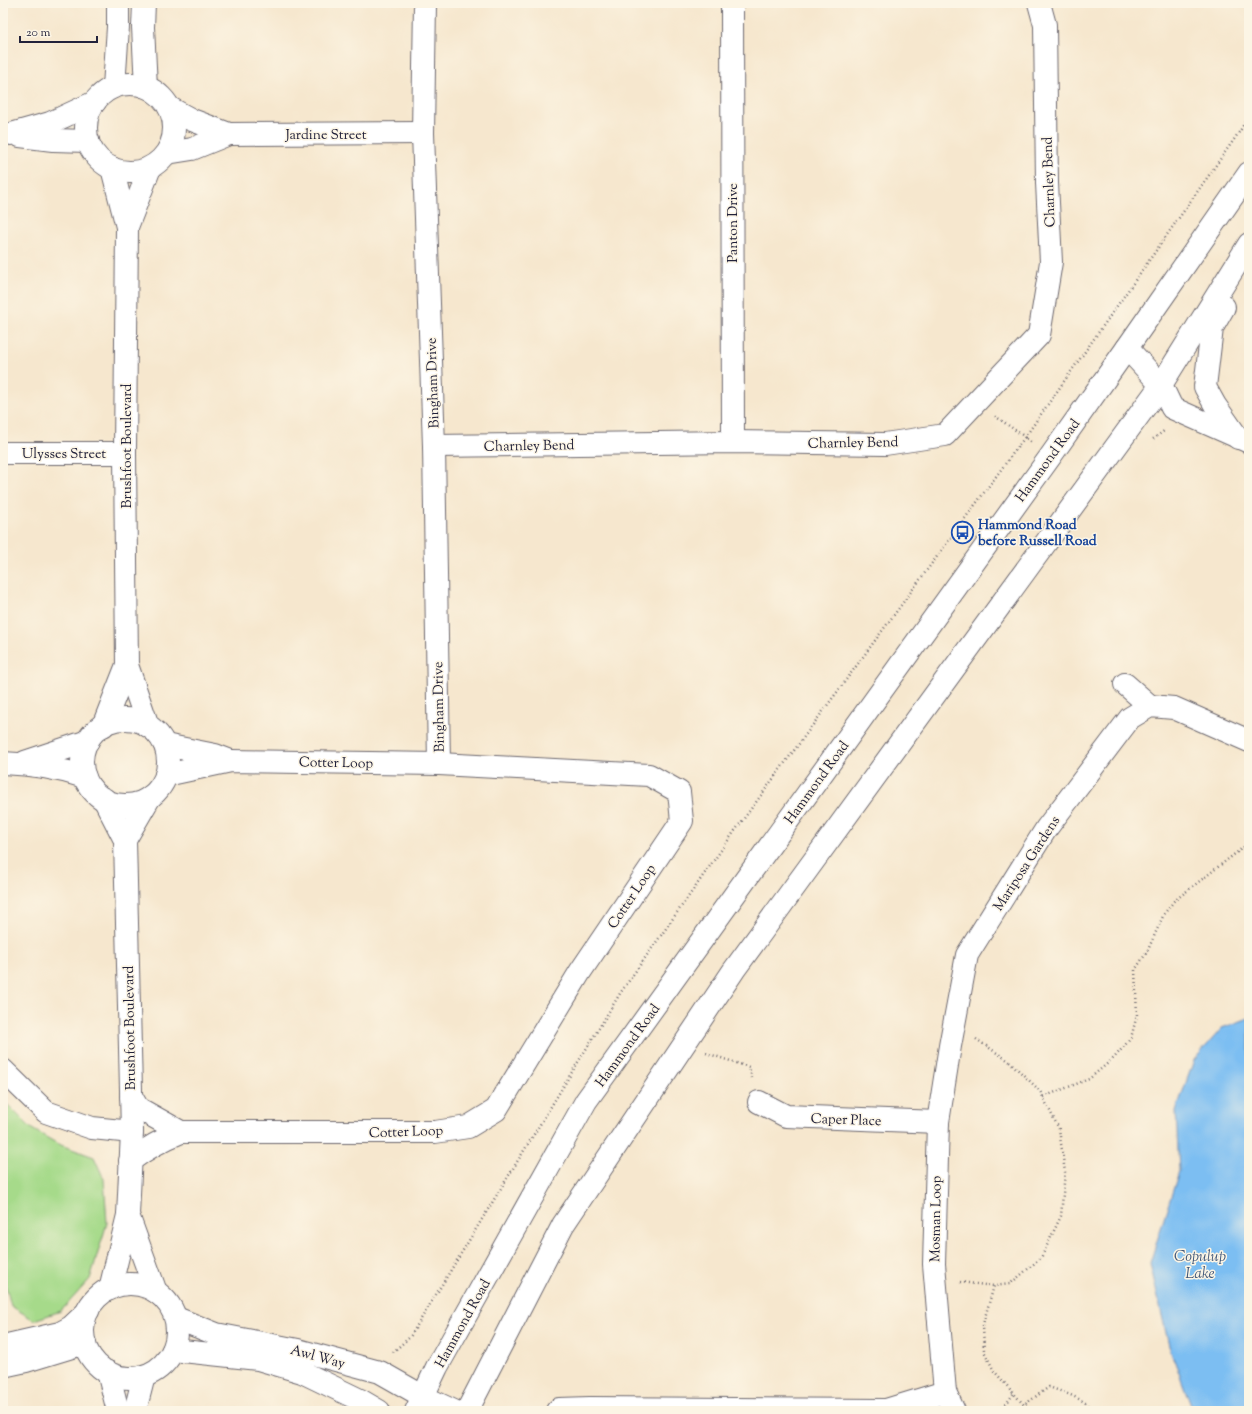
<svg xmlns="http://www.w3.org/2000/svg" width="1252" height="1414" font-family="'Sorts Mill Goudy',serif">
	<style>
		.green { fill: #a6da8a; stroke: #647e62 }
		.water { fill: #7cbef2; stroke: #4f7096 }
		.lines { fill: none; stroke-linecap: round; stroke-linejoin: round }
		.street-casing { stroke: #6c676e; stroke-width: 24 }
		.secondary-casing { stroke: #6c676e; stroke-width: 24 }
		.path { stroke: #6c676e; stroke-width: 2.5; stroke-dasharray: 1 3; stroke-linecap: butt }
		.street { stroke: #fff; stroke-width: 22 }
		.secondary { stroke: #fff; stroke-width: 22 }
		.labels { text-anchor: middle; stroke-width: 3; stroke-linejoin: round; paint-order: stroke }
		.street-label { font-size: 14px; fill: #22223b; stroke: #fcf5e5 }
		.transit-label { font-size: 14px; font-weight: bold; fill: #164399; stroke: #fcf5e5; text-anchor: start }
		.water-label { font-size: 15px; font-style: italic; fill: #42597b; stroke: #fcf5e5 }
	</style>
	<rect width="100%" height="100%" fill="#fcf5e5"/>
	<filter id="ink" filterUnits="userSpaceOnUse"><feTurbulence type="fractalNoise" baseFrequency=".025" numOctaves="2"/><feDisplacementMap in="SourceGraphic" scale="8" xChannelSelector="R" yChannelSelector="G"/><feConvolveMatrix kernelMatrix="1 2 1 2 8 2 1 2 1" color-interpolation-filters="sRGB"/></filter>
	<filter id="wash" filterUnits="userSpaceOnUse"><feTurbulence type="fractalNoise" baseFrequency=".012" numOctaves="4" result="noise"/><feDisplacementMap in="SourceGraphic" scale="16" xChannelSelector="R" yChannelSelector="G"/><feGaussianBlur stdDeviation="0.9" result="paint"/><feColorMatrix in="noise" values="0 0 0 0 0 0 0 0 0 0 0 0 0 0 0 0 0 1.4 0 .05"/><feComposite in="paint" operator="in"/></filter>
	<g filter="url(#wash)">
		<rect width="100%" height="100%" fill="#f6e7ce"/>
		<polygon class="green" points="3,1100 32,1129 58,1144 94,1157 104,1179 107,1223 90,1279 61,1311 34,1320 11,1306 3,1275"/>
		<polygon class="water" points="1249,1018 1249,1411 1193,1411 1169,1346 1150,1263 1179,1171 1176,1111 1194,1060 1222,1028"/>
	</g>
	<g filter="url(#ink)">
		<g class="lines">
			<defs>
				<g id="street">
					<polyline points="425,3 423,133 434,446 439,764"/>
					<polyline points="732,3 733,442"/>
					<polyline points="170,108 192,120 229,134 423,133"/>
					<polyline points="11,134 50,123 95,102"/>
					<polyline points="20,136 53,140 88,141"/>
					<polyline points="167,153 192,149 229,134"/>
					<polyline points="1127,348 1161,385 1172,408 1249,442"/>
					<polyline points="434,446 733,442 885,444 945,435 1039,335 1051,262 1047,183 1045,25 1039,3"/>
					<polyline points="3,453 125,453"/>
					<polyline points="1125,684 1150,706"/>
					<polyline points="165,745 215,755 228,760"/>
					<polyline points="25,762 88,741"/>
					<path d="M 3,763 C 31,764 58,768 85,777"/>
					<polyline points="3,1070 46,1112 92,1128 132,1132"/>
					<polyline points="131,1096 138,1108 181,1132"/>
					<polyline points="759,1102 786,1116 938,1122"/>
					<path d="M 130,1161 C 147,1148 161,1140 181,1132 L 435,1132 L 468,1127 L 496,1110 L 580,972 L 682,821 L 679,792 L 649,775 L 439,764 L 231,761 L 166,775"/>
					<polyline points="3,1346 60,1333 71,1327 88,1311"/>
					<polyline points="3,1366 26,1361 85,1343"/>
					<polyline points="108,1372 118,1411"/>
					<polyline points="135,1411 144,1376"/>
					<polyline points="557,1411 559,1409 590,1408 886,1410 945,1392"/>
					<polyline points="954,1411 945,1392 934,1264 938,1122 950,1046 967,955 1046,829 1130,718 1150,706 1174,708 1249,741"/>
				</g>
				<g id="secondary">
					<polyline points="144,3 143,27 146,87"/>
					<circle cx="130" cy="128" r="44"/>
					<polyline points="114,87 118,27 118,3"/>
					<polyline points="112,168 127,227 125,453 127,665 148,726"/>
					<polyline points="127,227 150,168"/>
					<polyline points="1224,307 1212,328 1205,387 1215,405 1238,438"/>
					<circle cx="125" cy="762" r="43"/>
					<polyline points="103,726 127,665"/>
					<polyline points="104,799 125,840 132,1132 128,1215 110,1289"/>
					<polyline points="125,840 150,797"/>
					<polyline points="128,1215 156,1292"/>
					<circle cx="130" cy="1331" r="47"/>
					<polyline points="176,1318 216,1334 298,1350 380,1372 424,1397 454,1411"/>
					<polyline points="173,1350 258,1359 302,1372 362,1401 379,1411"/>
					<polyline points="416,1411 437,1367 586,1101 1050,457 1127,348 1249,173"/>
					<polyline points="467,1411 563,1225 734,970 1161,385 1249,244"/>
				</g>
			</defs>
			<use href="#street" class="street-casing"/>
			<use href="#secondary" class="secondary-casing"/>
			<g class="path">
				<polyline points="995,416 1025,437 1240,131 1249,115"/>
				<polyline points="1153,439 1164,431"/>
				<polyline points="976,1039 1009,1061 1040,1091 1043,1097"/>
				<polyline points="706,1053 749,1067 752,1078"/>
				<polyline points="960,1282 994,1286"/>
				<polyline points="393,1352 410,1337 621,992 734,832 1025,437 1032,443"/>
				<polyline points="1001,1411 1014,1393"/>
				<path d="M 1095,1411 C 1083,1398 1065,1393 1049,1387 L 1024,1405 L 994,1371 L 984,1351 L 983,1324 L 994,1286 L 1010,1284 L 1041,1258 L 1061,1216 L 1065,1172 L 1059,1129 L 1043,1097 L 1089,1079 L 1114,1058 L 1131,1038 L 1137,1015 L 1135,970 L 1147,952 L 1164,914 L 1174,901 L 1249,843"/>
			</g>
			<use href="#street" class="street"/>
			<use href="#secondary" class="secondary"/>
		</g>
	</g>
	<defs>
		<symbol id="bus-ring" viewBox="-11 -11 22 22"><circle r="9.5" fill="#fcf5e5" stroke="#1a4fb4" stroke-width="1.5"/><path d="M-5-6H5V4H4V6H2V4H-2V6H-4V4H-5ZM-3.5-4V0h7V-4ZM-3.5 1.2v1.5H-2V1.2ZM2 1.2v1.5H3.5V1.2Z" fill="#1a4fb4"/></symbol>
	</defs>
	<g fill-rule="evenodd">
		<use href="#bus-ring" x="950" y="520" width="25" height="25"/>
	</g>
	<g class="labels">
		<g class="street-label">
			<text x="326" y="139">Jardine Street</text>
			<text transform="translate(1048 182) rotate(-92)" y="5">Charnley Bend</text>
			<text transform="translate(732 223) rotate(-90)" y="5">Panton Drive</text>
			<text transform="translate(432 383) rotate(-92)" y="5">Bingham Drive</text>
			<text transform="translate(853 442) rotate(-1)" y="5">Charnley Bend</text>
			<text transform="translate(529 445) rotate(-1)" y="5">Charnley Bend</text>
			<text transform="translate(126 446) rotate(-90)" y="5">Brushfoot Boulevard</text>
			<text x="64" y="458">Ulysses Street</text>
			<text transform="translate(1047 460) rotate(-54)" y="5">Hammond Road</text>
			<text transform="translate(438 707) rotate(-91)" y="5">Bingham Drive</text>
			<text transform="translate(336 762) rotate(1)" y="5">Cotter Loop</text>
			<text transform="translate(816 782) rotate(-54)" y="5">Hammond Road</text>
			<text transform="translate(1026 863) rotate(-57)" y="5">Mariposa Gardens</text>
			<text transform="translate(631 896) rotate(-56)" y="5">Cotter Loop</text>
			<text transform="translate(129 1028) rotate(-91)" y="5">Brushfoot Boulevard</text>
			<text transform="translate(627 1045) rotate(-54)" y="5">Hammond Road</text>
			<text transform="translate(846 1119) rotate(2)" y="5">Caper Place</text>
			<text transform="translate(406 1131) rotate(-2)" y="5">Cotter Loop</text>
			<text transform="translate(935 1219) rotate(-89)" y="5">Mosman Loop</text>
			<text transform="translate(462 1323) rotate(-61)" y="5">Hammond Road</text>
			<text transform="translate(318 1356) rotate(15)" y="5">Awl Way</text>
		</g>
		<g class="transit-label">
			<text x="978" y="529">Hammond Road<tspan x="978" dy="16">before Russell Road</tspan></text>
		</g>
		<g class="water-label">
			<text x="1200" y="1261">Copulup<tspan x="1200" dy="17">Lake</tspan></text>
		</g>
	</g>
	<rect width="1252" height="1414" fill="none" stroke="#fcf5e5" stroke-width="16"/>
	<path d="M20 36v6h77v-6" fill="none" stroke="#22223b" stroke-width="2"/>
	<text x="26" y="36" font-size="12" fill="#22223b" stroke="#fcf5e5" stroke-width="3" paint-order="stroke">20 m</text>
</svg>
